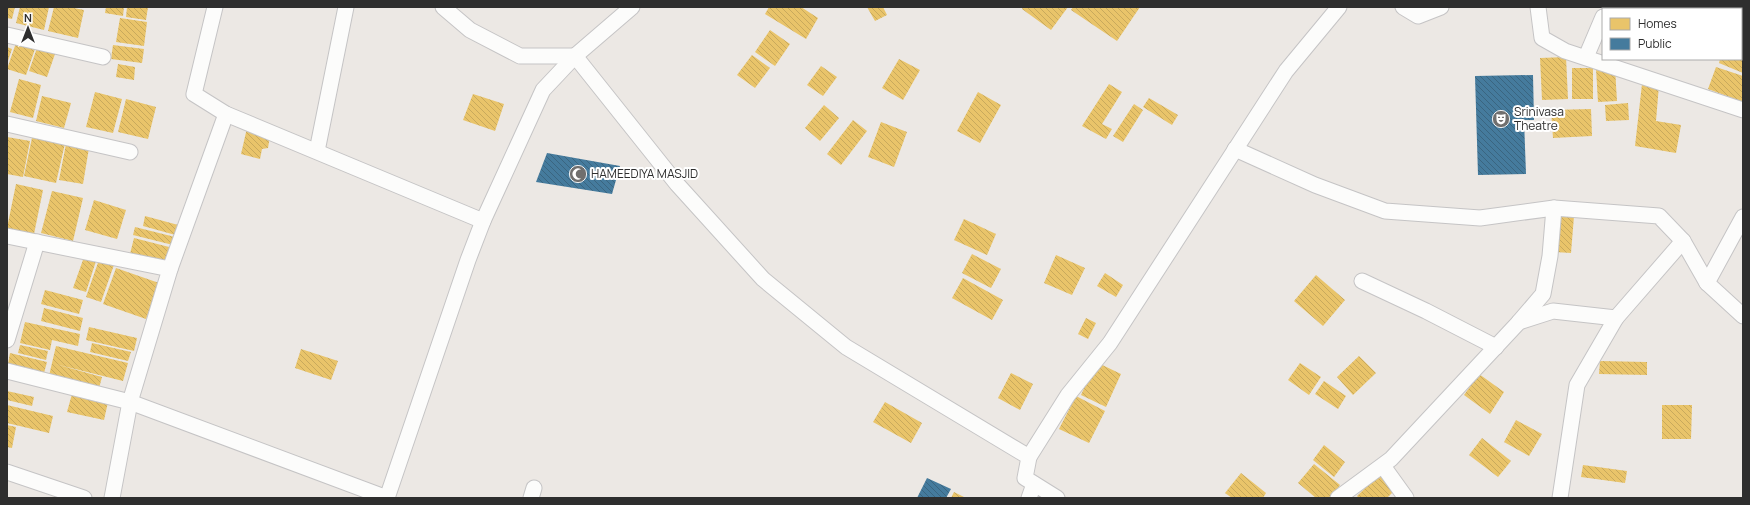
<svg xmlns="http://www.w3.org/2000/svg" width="1750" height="505" font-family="Manrope,sans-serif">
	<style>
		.homes { fill: url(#homes-back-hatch) }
		.public { fill: url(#public-back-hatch) }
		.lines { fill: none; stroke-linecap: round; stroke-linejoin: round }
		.minor-casing { stroke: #c5c4c5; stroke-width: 17 }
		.minor { stroke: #fcfcfb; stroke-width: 15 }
		.labels { text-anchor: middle; stroke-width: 4; stroke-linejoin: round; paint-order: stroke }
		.poi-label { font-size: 12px; fill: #2e2e2e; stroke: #fff; text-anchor: start }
	</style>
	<defs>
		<pattern id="homes-back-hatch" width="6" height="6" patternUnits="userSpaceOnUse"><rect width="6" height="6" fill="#e9c46a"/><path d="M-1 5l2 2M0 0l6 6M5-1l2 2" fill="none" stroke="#c8a95c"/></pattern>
		<pattern id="public-back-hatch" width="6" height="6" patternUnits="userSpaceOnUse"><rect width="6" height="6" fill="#457b9d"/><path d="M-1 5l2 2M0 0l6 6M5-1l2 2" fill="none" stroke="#3a6580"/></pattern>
	</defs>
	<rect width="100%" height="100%" fill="#ece8e4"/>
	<g class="homes">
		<polygon points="7,7 15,7 12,19 7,18"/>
		<polygon points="20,7 49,7 44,30 16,23"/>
		<polygon points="54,7 69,7 84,10 78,38 48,31"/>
		<polygon points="106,7 124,7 123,16 105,13"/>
		<polygon points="127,7 148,7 146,20 126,17"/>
		<polygon points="769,7 801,7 818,18 806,39 765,14"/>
		<polygon points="867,7 883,7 887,15 875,21"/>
		<polygon points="1023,7 1068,7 1051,30 1022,9"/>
		<polygon points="1073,7 1140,7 1117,41 1071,10"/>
		<polygon points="120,18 147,22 144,46 116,42"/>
		<polygon points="770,30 790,44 775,66 755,52"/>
		<polygon points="1741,37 1743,37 1743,73 1719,63 1720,59 1741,59"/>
		<polygon points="16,43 35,49 26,75 7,69"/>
		<polygon points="113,45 144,49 142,63 111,59"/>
		<polygon points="7,47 12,49 7,64"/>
		<polygon points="37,48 55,54 47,77 29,71"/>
		<polygon points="752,55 770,68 755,88 737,75"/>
		<polygon points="1566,57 1568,99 1542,100 1540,58"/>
		<polygon points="899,59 920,70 903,100 882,88"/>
		<polygon points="118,64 135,67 134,80 116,77"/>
		<polygon points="821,66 837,77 823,96 807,85"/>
		<polygon points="1716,67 1743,76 1743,102 1708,89"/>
		<rect x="1572" y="68" width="21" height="31"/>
		<polygon points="1615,68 1617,101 1598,102 1596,69"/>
		<polygon points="19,79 41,85 33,118 10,112"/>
		<polygon points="1109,84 1122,92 1102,124 1112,129 1106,139 1082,126"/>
		<polygon points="1642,84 1659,85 1656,121 1681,125 1676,153 1635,146"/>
		<polygon points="95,92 122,99 113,133 86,127"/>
		<polygon points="978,92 1001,105 980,143 957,131"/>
		<polygon points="473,94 504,104 495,131 463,120"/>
		<polygon points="42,96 71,103 64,128 36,121"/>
		<polygon points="1149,98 1178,115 1172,125 1143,107"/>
		<polygon points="126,99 156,107 148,139 118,132"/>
		<polygon points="1628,103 1629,120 1606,121 1605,105"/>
		<polygon points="1134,104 1143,110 1123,142 1113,136"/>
		<polygon points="824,105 839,118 820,141 805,128"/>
		<polygon points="1591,109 1592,136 1553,138 1551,110"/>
		<polygon points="853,120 867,131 841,165 827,154"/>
		<polygon points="881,122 907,132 894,167 868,157"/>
		<polygon points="247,128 270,136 268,148 262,149 260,159 241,154"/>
		<polygon points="33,133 66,139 56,183 24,176"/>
		<polygon points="7,137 30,141 23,177 7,174"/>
		<polygon points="66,144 89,148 83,184 59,180"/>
		<polygon points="16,184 43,190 34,234 7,228"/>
		<polygon points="52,191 83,198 73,241 41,233"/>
		<polygon points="94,200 126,210 117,239 85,230"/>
		<polygon points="1558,215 1574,216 1571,253 1555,252"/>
		<polygon points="145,216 182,226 179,236 143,226"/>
		<polygon points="964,219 996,234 987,255 954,240"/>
		<polygon points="135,227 175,237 173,245 133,235"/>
		<polygon points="134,238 173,248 168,264 130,254"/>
		<polygon points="972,254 1001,269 991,288 962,273"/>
		<polygon points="1056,255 1085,268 1072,295 1044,283"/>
		<polygon points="84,257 96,261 86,292 73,288"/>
		<polygon points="100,257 115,262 101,302 86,297"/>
		<polygon points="116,268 159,283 146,319 103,304"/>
		<polygon points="1105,273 1123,285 1116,297 1097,286"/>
		<polygon points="1316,275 1345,300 1323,326 1294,301"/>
		<polygon points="963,278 1003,300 992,320 952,298"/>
		<polygon points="45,290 83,300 79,314 41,304"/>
		<polygon points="44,308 83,318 80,331 41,321"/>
		<polygon points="1086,318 1096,323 1088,339 1078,334"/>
		<polygon points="25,322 80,334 78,346 52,340 50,350 20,343"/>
		<polygon points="89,327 137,338 134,351 86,340"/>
		<polygon points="92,343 131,352 128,361 90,352"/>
		<polygon points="20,345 48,351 46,360 18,353"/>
		<polygon points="56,346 128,363 123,381 55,364 102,377 98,392 48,380"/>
		<polygon points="301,349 338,361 331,380 295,368"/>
		<polygon points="10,353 47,362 44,373 8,364"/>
		<polygon points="1359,356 1376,373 1353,395 1337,377"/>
		<polygon points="1600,361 1647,362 1647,375 1599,374"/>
		<polygon points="1096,362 1121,374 1106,407 1081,395"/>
		<polygon points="1300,363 1321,377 1309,395 1288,380"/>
		<polygon points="1011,373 1033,384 1020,410 998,398"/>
		<polygon points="1479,374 1504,392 1490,414 1464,395"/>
		<polygon points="1324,381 1346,396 1338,409 1315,394"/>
		<polygon points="7,391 34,397 32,406 7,400"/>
		<polygon points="72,394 108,402 104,420 67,412"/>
		<polygon points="1076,396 1105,411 1089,443 1059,429"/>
		<polygon points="885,402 922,423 911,443 873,422"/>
		<polygon points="7,405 53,416 49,433 7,423"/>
		<polygon points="1662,405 1692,405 1691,439 1662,439"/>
		<polygon points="1516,420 1542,434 1529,456 1504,442"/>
		<polygon points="7,425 16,427 12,448 7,447"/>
		<polygon points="1482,438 1511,461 1498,477 1469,455"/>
		<polygon points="1324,445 1345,462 1334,477 1313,460"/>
		<polygon points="1314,464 1340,485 1330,498 1316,498 1298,483"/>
		<polygon points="1583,465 1627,471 1625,483 1581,477"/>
		<polygon points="1385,469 1400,485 1387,498 1359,498 1357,496"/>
		<polygon points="1241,473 1266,493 1263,498 1232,498 1225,493"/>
		<polygon points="954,492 966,498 951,498"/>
	</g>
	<g class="public">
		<polygon points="1533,75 1534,120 1524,120 1526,174 1478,175 1475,76"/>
		<polygon points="547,153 620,166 612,194 536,182"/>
		<polygon points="927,478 951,489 946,498 917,498"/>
	</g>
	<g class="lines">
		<defs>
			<g id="minor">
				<polyline points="215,7 194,94 226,114 483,221"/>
				<polyline points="443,7 470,30 520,56 575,56 677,184 763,279 846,347 1029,457 1025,478 1057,498"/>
				<polyline points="1403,7 1418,16 1441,7"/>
				<polyline points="1538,7 1542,38 1565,51 1743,110"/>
				<polyline points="7,35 103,57"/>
				<polyline points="1586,57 1603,17"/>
				<polyline points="7,124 130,152"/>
				<polyline points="1235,149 1315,185 1385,211 1480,218 1554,208 1659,216 1683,241 1707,283"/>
				<polyline points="317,151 346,7"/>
				<polyline points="1743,217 1707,283 1743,316"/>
				<polyline points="7,236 170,269 130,402 112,498"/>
				<polyline points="170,269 226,114"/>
				<polyline points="1362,281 1426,311 1496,347"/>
				<polyline points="1519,322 1543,294 1550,256 1554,208"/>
				<polyline points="7,340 37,242"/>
				<polyline points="7,371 130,402 387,498"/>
				<polyline points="1029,457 1068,395 1110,343 1286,71 1339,7"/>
				<polyline points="1383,466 1406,498"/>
				<polyline points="7,472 84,498"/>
				<polyline points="387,498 468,260 483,221 543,90 575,56 632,7"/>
				<polyline points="531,498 534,488"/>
				<polyline points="1029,498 1034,484"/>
				<polyline points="1338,498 1391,459 1519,322 1553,311 1616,318 1683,241"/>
				<polyline points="1560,498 1577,385 1616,318"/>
			</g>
		</defs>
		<use href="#minor" class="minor-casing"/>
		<use href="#minor" class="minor"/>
	</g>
	<defs>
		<symbol id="theatre-disc" viewBox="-11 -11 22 22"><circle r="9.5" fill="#706f6e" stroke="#fff"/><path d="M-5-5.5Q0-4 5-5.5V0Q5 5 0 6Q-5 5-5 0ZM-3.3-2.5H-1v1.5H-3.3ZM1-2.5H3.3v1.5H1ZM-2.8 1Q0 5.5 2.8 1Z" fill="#fff"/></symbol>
		<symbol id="mosque-disc" viewBox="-11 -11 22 22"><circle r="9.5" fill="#706f6e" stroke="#fff"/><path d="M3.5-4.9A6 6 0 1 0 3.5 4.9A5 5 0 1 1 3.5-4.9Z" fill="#fff"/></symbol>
	</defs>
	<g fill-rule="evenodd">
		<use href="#theatre-disc" x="1491" y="109" width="20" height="20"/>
		<use href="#mosque-disc" x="568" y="164" width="20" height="20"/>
	</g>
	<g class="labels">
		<g class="poi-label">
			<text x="1514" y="116">Srinivasa<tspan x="1514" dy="14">Theatre</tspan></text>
			<text x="591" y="178">HAMEEDIYA MASJID</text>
		</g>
	</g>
	<rect width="1750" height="505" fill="none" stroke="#2e2e2e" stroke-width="16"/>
	<rect x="1602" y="8" width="140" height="52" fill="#ffffff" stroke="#ababab"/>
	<rect x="1610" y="18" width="20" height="12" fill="#e9c46a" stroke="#ababab"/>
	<text x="1638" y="28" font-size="12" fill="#2e2e2e">Homes</text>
	<rect x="1610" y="38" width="20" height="12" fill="#457b9d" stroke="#ababab"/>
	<text x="1638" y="48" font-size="12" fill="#2e2e2e">Public</text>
	<g transform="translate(28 28)" stroke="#ffffff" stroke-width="3" paint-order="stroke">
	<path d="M0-3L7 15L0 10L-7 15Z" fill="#2e2e2e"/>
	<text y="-6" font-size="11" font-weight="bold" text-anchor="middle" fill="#2e2e2e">N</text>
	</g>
</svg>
